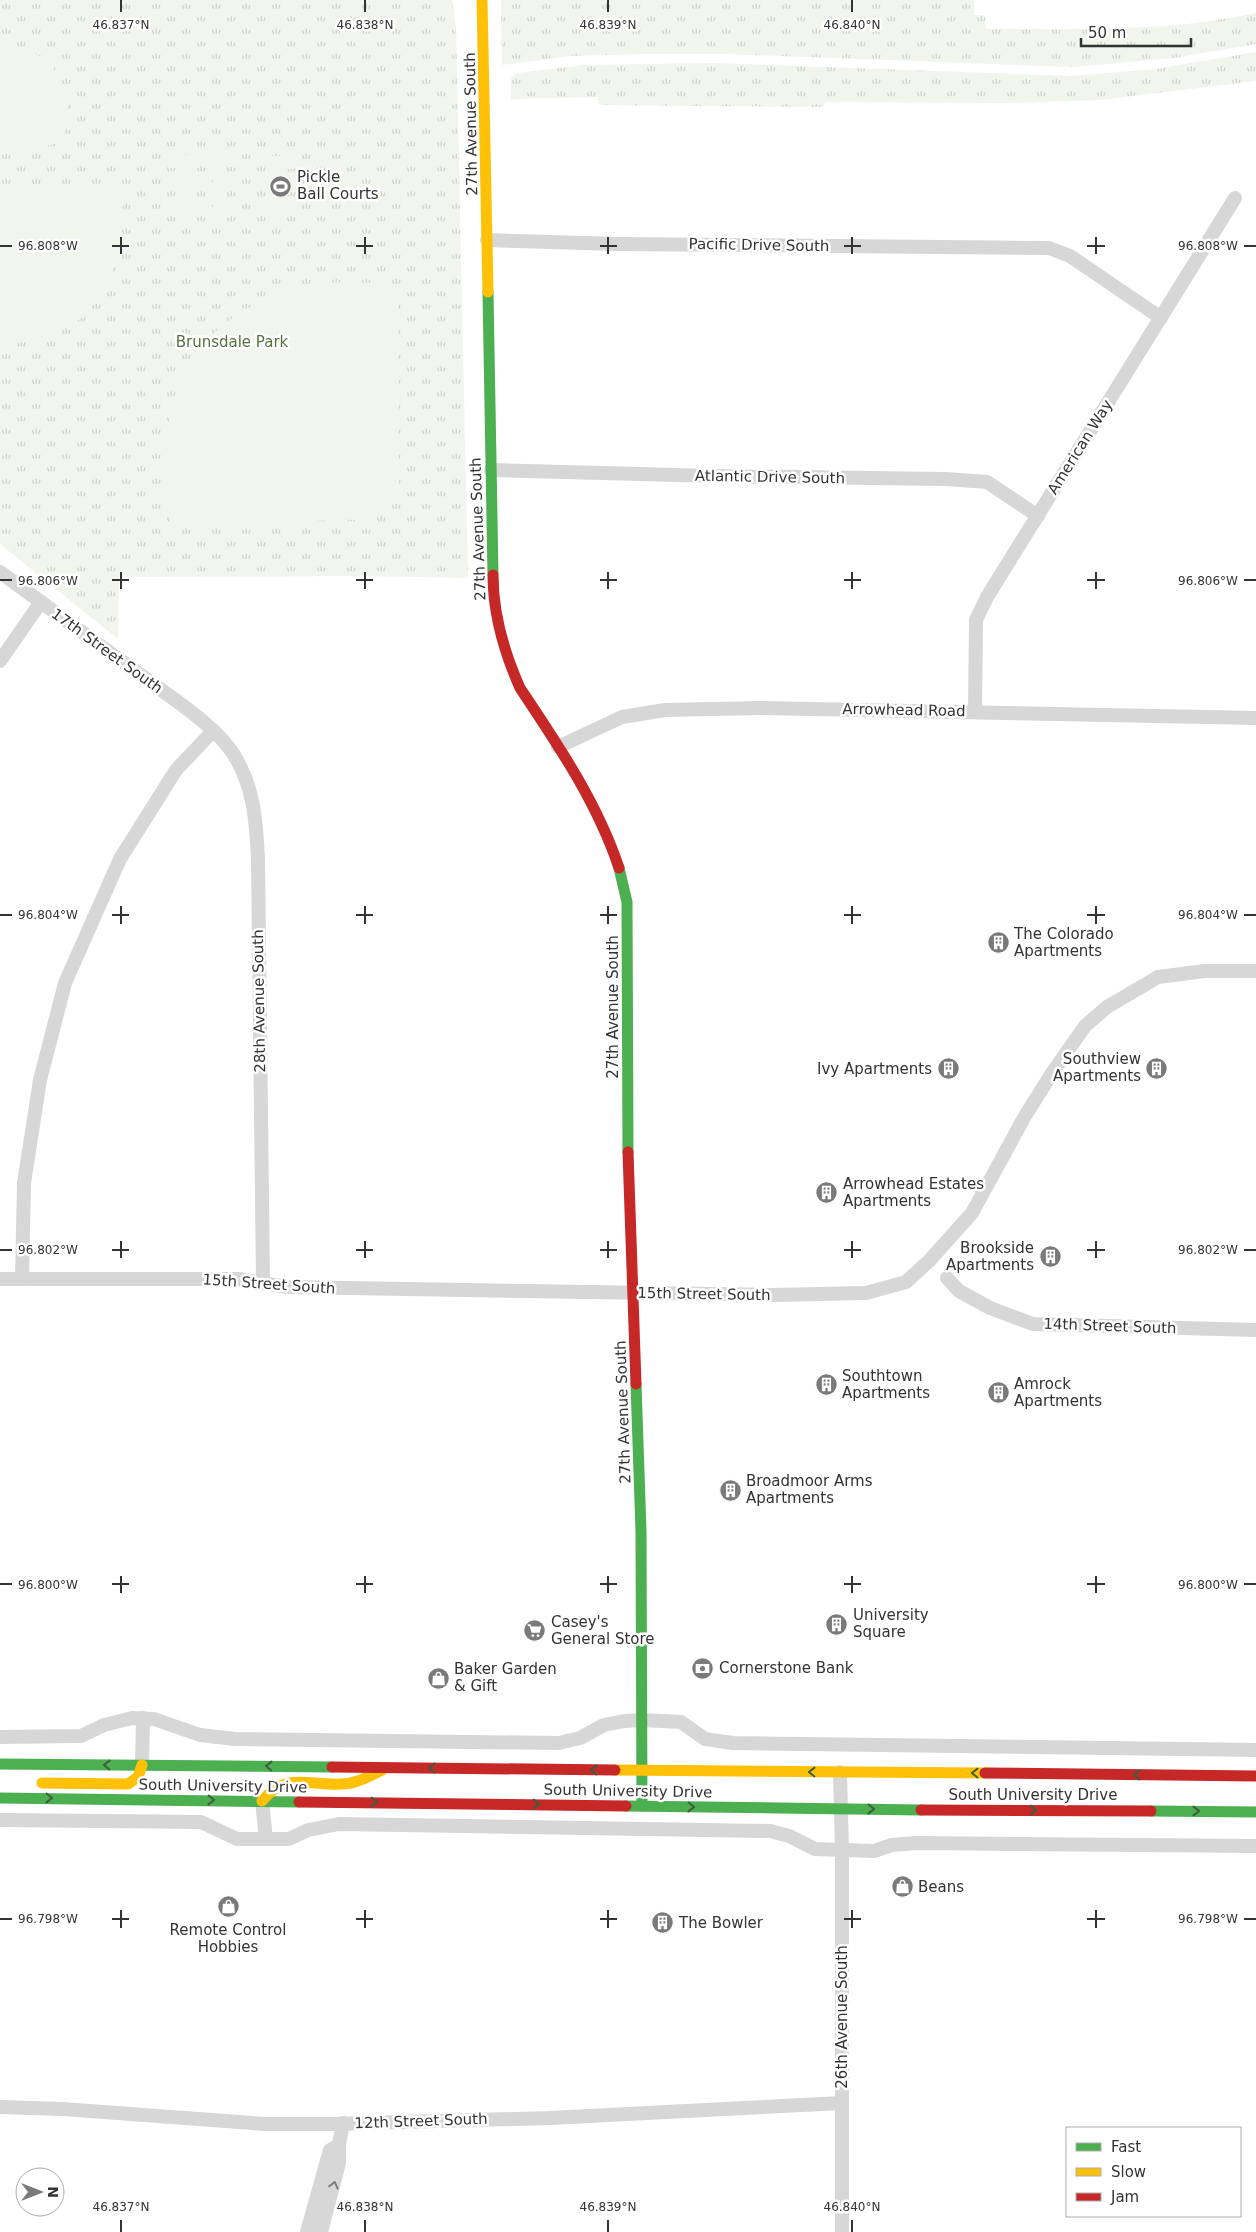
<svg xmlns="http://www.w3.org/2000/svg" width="1256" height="2232" font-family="'DejaVu Sans',sans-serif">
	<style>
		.grass { fill: url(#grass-tufts) }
		.pitch { fill: #f1f5ed }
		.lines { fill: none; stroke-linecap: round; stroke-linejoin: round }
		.street { stroke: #d7d7d7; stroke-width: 14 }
		.fast { stroke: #4caf50; stroke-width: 11 }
		.slow { stroke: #ffc107; stroke-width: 11 }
		.jam { stroke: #c62828; stroke-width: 11 }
		.oneway { stroke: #3c5e3d }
		.oneway2 { stroke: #7d7d7d }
		.ticks { fill: none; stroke: #333; stroke-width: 2 }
		.labels { text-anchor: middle; stroke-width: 5; stroke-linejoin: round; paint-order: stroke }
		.street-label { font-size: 15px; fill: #333; stroke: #fff }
		.poi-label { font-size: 15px; fill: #333; stroke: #fff; text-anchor: start }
		.park-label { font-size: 15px; fill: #56703f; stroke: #fff }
		.ticks-label { font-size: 12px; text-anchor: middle; fill: #333; stroke: #fff; stroke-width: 5; stroke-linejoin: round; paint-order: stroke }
	</style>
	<defs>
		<pattern id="grass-tufts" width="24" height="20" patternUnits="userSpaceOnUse" patternTransform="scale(1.25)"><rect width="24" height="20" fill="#f1f5ed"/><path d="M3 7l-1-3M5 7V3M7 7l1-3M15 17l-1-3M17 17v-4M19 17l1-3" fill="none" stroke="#cfd2cc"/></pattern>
	</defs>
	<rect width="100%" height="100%" fill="#fff"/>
	<g class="grass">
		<polygon points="0,0 452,0 456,27 468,578 365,576 119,577 118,639 0,544"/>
		<path d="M 501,0 L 974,0 L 974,15 L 985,15 L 986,29 C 1074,29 1170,32 1256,13 L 1256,44 L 1174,58 L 1072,67 L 726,54 L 641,54 L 571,56 L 502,65 Z"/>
		<polygon points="1256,52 1256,81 1100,100 1006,103 825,102 824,107 599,105 598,97 511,99 511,78 518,73 584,65 715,63 1073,76 1156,69"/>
	</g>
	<g class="pitch">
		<path d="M 0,45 C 55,46 80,93 62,142 L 22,152 L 0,152 Z"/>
		<polygon points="199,154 199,168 170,168 170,155"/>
		<polygon points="212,154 241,154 241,167 213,167"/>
		<polygon points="266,156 295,156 295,169 266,170"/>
		<polygon points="242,176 242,190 213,190 213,177"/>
		<polygon points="171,177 200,177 200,190 171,191"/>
		<rect x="267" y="179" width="29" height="13"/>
		<polygon points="0,190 125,190 115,266 87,315 38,341 0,344"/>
		<polygon points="242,199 242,213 213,213 213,200"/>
		<rect x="171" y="200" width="29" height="13"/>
		<rect x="267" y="202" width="29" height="13"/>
		<path d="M 343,282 L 372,283 L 398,288 L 399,494 L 375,519 L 171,525 C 157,462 165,379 215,332 C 249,300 298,285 343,282 Z"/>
	</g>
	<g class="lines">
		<g class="street">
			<polyline points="487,240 618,244 1049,248 1070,256 1161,318"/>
			<polyline points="491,470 714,476 946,479 987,482 1038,516"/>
			<path d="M 0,572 C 48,607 96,643 145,678 C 173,699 215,725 234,755 C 254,787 256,821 258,858 L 263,1283"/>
			<polyline points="0,661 41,602"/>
			<polyline points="975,711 976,620 987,597 1235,198"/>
			<polyline points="558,747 622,717 665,710 762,708 1256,718"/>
			<polyline points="947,1278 959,1291 990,1308 1033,1324 1256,1330"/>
			<polyline points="0,1279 239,1279 287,1287 773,1295 866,1293 906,1282 929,1261 972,1213 1025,1116 1052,1073 1085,1026 1107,1007 1158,977 1205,971 1256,971"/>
			<polyline points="22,1279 24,1183 40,1080 65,983 120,859 176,770 213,731"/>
			<polyline points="0,1737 81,1736 104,1725 132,1718 154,1719 200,1735 235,1739 559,1743 580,1738 604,1725 624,1721 643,1720 681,1722 705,1739 733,1743 1256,1750"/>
			<polyline points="142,1765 143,1718"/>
			<polyline points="840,1772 842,1849 842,2232"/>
			<polyline points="262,1801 266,1839"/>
			<polyline points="0,1820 201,1822 237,1839 289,1839 308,1830 339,1824 770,1831 789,1836 815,1849 874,1851 892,1845 916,1843 1256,1846"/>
			<polyline points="0,2107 63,2109 265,2124 332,2124 550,2118 842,2103"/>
			<polyline points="307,2232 330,2150 339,2145"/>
			<polyline points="321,2232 339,2163 339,2145 343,2123"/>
		</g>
		<g class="fast">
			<polyline points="488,292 493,575"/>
			<polyline points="619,868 627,902 628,1152"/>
			<polyline points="636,1384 641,1531 642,1806"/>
			<polyline points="0,1764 332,1767"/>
			<polyline points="0,1798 299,1802"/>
			<polyline points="626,1806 921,1810"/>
			<polyline points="1151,1811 1256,1812"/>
		</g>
		<g class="slow">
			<polyline points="482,0 488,292"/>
			<polyline points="615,1770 985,1773"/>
			<polyline points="42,1783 128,1784 138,1777 142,1765"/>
			<path d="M 262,1801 C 287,1771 308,1786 341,1784 C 357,1784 369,1776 382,1770"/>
		</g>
		<g class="jam">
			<path d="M 493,575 C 493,614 504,652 520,688 C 558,745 597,802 619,868"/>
			<polyline points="628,1152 636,1384"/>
			<polyline points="332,1767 615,1770"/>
			<polyline points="985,1773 1256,1776"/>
			<polyline points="299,1802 626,1806"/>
			<polyline points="921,1810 1151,1811"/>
		</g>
	</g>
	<defs><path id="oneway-chevron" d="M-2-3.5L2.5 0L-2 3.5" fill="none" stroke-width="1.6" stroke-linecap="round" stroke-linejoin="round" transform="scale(1.25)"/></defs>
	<g class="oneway">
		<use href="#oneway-chevron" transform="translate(107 1765) rotate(-179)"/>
		<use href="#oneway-chevron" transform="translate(269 1766) rotate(-179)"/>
		<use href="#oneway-chevron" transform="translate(432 1768) rotate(-179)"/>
		<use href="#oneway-chevron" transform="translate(594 1770) rotate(-179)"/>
		<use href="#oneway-chevron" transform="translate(812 1772) rotate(-179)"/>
		<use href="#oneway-chevron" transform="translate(975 1773) rotate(-179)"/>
		<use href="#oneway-chevron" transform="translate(1137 1775) rotate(-179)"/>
		<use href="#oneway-chevron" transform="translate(49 1798) rotate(1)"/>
		<use href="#oneway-chevron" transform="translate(211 1800) rotate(1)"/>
		<use href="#oneway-chevron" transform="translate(374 1802) rotate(1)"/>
		<use href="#oneway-chevron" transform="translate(536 1804) rotate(1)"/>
		<use href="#oneway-chevron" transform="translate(691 1807) rotate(1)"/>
		<use href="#oneway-chevron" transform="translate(871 1809) rotate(1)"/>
		<use href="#oneway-chevron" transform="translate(1033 1810)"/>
		<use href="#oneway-chevron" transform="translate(1196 1811)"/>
	</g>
	<use class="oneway2" href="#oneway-chevron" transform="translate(334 2185) rotate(-75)"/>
	<path class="ticks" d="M 121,0 L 121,12M 365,0 L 365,12M 608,0 L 608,12M 852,0 L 852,12M 121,237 L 121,254M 365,237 L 365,254M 608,237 L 608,254M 852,237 L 852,254M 1096,237 L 1096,254M 0,246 L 12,246M 112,246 L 129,246M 356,246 L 373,246M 600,246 L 617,246M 844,246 L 861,246M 1087,246 L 1105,246M 1244,246 L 1256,246M 121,572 L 121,589M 365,572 L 365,589M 608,572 L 608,589M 852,572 L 852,589M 1096,572 L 1096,589M 0,580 L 12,580M 112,580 L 129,580M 356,580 L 373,580M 600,580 L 617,580M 844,580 L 861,580M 1087,580 L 1105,580M 1244,580 L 1256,580M 121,906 L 121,924M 365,906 L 365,924M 608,906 L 608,924M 852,906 L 852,924M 1096,906 L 1096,924M 0,915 L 12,915M 112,915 L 129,915M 356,915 L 373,915M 600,915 L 617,915M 844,915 L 861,915M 1087,915 L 1105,915M 1244,915 L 1256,915M 121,1241 L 121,1258M 365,1241 L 365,1258M 608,1241 L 608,1258M 852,1241 L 852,1258M 1096,1241 L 1096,1258M 0,1250 L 12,1250M 112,1250 L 129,1250M 356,1250 L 373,1250M 600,1250 L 617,1250M 844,1250 L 861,1250M 1087,1250 L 1105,1250M 1244,1250 L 1256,1250M 121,1576 L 121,1593M 365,1576 L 365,1593M 608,1576 L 608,1593M 852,1576 L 852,1593M 1096,1576 L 1096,1593M 0,1584 L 12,1584M 112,1584 L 129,1584M 356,1584 L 373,1584M 600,1584 L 617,1584M 844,1584 L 861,1584M 1087,1584 L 1105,1584M 1244,1584 L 1256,1584M 121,1910 L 121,1928M 365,1910 L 365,1928M 608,1910 L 608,1928M 852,1910 L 852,1928M 1096,1910 L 1096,1928M 0,1919 L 12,1919M 112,1919 L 129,1919M 356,1919 L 373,1919M 600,1919 L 617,1919M 844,1919 L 861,1919M 1087,1919 L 1105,1919M 1244,1919 L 1256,1919M 121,2220 L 121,2232M 365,2220 L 365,2232M 608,2220 L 608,2232M 852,2220 L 852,2232"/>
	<defs>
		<symbol id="stadium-disc" viewBox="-11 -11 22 22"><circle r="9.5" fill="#7a7a7a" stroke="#fff"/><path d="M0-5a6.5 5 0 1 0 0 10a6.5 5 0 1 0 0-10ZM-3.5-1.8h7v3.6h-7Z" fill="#fff"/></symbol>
		<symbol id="building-disc" viewBox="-11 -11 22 22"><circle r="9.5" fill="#7a7a7a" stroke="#fff"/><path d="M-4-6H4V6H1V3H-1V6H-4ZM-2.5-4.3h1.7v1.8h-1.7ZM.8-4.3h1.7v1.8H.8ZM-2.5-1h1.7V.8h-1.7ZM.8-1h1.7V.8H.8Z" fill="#fff"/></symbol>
		<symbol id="supermarket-disc" viewBox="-11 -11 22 22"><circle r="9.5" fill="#7a7a7a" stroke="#fff"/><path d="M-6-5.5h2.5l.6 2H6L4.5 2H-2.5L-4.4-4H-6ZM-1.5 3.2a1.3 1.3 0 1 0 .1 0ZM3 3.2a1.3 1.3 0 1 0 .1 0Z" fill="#fff"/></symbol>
		<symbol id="bank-disc" viewBox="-11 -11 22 22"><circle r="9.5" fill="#7a7a7a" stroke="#fff"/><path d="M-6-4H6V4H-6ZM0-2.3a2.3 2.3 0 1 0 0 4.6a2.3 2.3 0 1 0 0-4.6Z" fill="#fff"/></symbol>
		<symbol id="shop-disc" viewBox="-11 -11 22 22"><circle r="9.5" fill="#7a7a7a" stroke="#fff"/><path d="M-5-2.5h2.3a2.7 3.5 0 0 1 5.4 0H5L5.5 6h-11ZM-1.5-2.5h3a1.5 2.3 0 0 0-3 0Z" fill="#fff"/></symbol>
	</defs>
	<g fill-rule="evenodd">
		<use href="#stadium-disc" x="268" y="174" width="25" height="25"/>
		<use href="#building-disc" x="986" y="930" width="25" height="25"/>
		<use href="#building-disc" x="1144" y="1056" width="25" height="25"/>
		<use href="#building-disc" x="936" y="1056" width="25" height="25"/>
		<use href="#building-disc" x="814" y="1180" width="25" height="25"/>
		<use href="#building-disc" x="1038" y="1244" width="25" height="25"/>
		<use href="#building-disc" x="814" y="1372" width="25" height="25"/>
		<use href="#building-disc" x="986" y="1380" width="25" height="25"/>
		<use href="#building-disc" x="718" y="1478" width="25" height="25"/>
		<use href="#building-disc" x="824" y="1612" width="25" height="25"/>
		<use href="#supermarket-disc" x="522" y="1618" width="25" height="25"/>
		<use href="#bank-disc" x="690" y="1656" width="25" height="25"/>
		<use href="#shop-disc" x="426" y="1666" width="25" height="25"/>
		<use href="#shop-disc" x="890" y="1874" width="25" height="25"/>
		<use href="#shop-disc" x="216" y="1894" width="25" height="25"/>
		<use href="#building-disc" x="650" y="1910" width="25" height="25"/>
	</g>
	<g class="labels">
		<g class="street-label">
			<text transform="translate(471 124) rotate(-91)" y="5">27th Avenue South</text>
			<text transform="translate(759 245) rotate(1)" y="5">Pacific Drive South</text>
			<text transform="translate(1080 447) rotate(-58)" y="5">American Way</text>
			<text transform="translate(770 477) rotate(1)" y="5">Atlantic Drive South</text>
			<text transform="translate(478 529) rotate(-92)" y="5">27th Avenue South</text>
			<text transform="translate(107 651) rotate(36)" y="5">17th Street South</text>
			<text transform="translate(904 710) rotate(1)" y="5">Arrowhead Road</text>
			<text transform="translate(259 1001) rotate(-91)" y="5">28th Avenue South</text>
			<text transform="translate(613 1007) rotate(-90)" y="5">27th Avenue South</text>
			<text transform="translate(269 1284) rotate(4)" y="5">15th Street South</text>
			<text transform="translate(704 1294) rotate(1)" y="5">15th Street South</text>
			<text transform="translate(1110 1326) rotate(2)" y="5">14th Street South</text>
			<text transform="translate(623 1412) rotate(-92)" y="5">27th Avenue South</text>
			<text transform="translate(223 1786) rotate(1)" y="5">South University Drive</text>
			<text transform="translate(628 1791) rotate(1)" y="5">South University Drive</text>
			<text x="1033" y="1800">South University Drive</text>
			<text transform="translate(842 2017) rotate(-90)" y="5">26th Avenue South</text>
			<text transform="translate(421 2121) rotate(-2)" y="5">12th Street South</text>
		</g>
		<g class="poi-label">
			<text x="297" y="182">Pickle<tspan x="297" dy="17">Ball Courts</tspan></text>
			<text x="1014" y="939">The Colorado<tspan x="1014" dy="17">Apartments</tspan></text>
			<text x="1141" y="1064" text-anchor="end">Southview<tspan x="1141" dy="17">Apartments</tspan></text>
			<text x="932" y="1074" text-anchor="end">Ivy Apartments</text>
			<text x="843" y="1189">Arrowhead Estates<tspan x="843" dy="17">Apartments</tspan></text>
			<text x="1034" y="1253" text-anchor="end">Brookside<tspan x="1034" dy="17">Apartments</tspan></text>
			<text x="842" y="1381">Southtown<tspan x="842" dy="17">Apartments</tspan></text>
			<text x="1014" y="1389">Amrock<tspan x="1014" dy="17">Apartments</tspan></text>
			<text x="746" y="1486">Broadmoor Arms<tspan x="746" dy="17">Apartments</tspan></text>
			<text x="853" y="1620">University<tspan x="853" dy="17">Square</tspan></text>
			<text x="551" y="1627">Casey's<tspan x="551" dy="17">General Store</tspan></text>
			<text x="719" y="1673">Cornerstone Bank</text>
			<text x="454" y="1674">Baker Garden<tspan x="454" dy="17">&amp; Gift</tspan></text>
			<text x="918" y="1892">Beans</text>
			<text x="679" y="1928">The Bowler</text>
			<text x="228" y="1935" text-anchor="middle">Remote Control<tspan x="228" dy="17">Hobbies</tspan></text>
		</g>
		<g class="park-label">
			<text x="232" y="347">Brunsdale Park</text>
		</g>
	</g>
	<g class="ticks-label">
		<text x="121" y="29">46.837°N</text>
		<text x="365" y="29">46.838°N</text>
		<text x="608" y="29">46.839°N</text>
		<text x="852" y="29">46.840°N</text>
		<text x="1208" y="250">96.808°W</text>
		<text x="48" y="250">96.808°W</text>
		<text x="1208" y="585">96.806°W</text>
		<text x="48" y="585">96.806°W</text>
		<text x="48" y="919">96.804°W</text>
		<text x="1208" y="919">96.804°W</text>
		<text x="48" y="1254">96.802°W</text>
		<text x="1208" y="1254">96.802°W</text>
		<text x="48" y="1589">96.800°W</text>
		<text x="1208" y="1589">96.800°W</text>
		<text x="48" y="1923">96.798°W</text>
		<text x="1208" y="1923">96.798°W</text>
		<text x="121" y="2211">46.837°N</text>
		<text x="365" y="2211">46.838°N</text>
		<text x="608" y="2211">46.839°N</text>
		<text x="852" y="2211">46.840°N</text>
	</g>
	<rect x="1066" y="2127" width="175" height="90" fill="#ffffff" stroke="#adadad"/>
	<rect x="1076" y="2143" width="25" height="8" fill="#4caf50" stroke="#adadad"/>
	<text x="1111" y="2152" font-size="15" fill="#333333">Fast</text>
	<rect x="1076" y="2168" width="25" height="8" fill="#ffc107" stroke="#adadad"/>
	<text x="1111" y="2177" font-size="15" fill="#333333">Slow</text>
	<rect x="1076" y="2193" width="25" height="8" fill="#c62828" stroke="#adadad"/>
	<text x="1111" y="2202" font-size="15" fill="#333333">Jam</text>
	<g transform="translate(40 2192) rotate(90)"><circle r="24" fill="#ffffff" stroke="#adadad"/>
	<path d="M0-4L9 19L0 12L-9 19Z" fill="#7a7a7a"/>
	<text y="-8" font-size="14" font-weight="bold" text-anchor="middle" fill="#333333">N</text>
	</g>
	<path d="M1081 38v8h110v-8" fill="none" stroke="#333333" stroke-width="2.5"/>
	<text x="1088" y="38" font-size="15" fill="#333333" stroke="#ffffff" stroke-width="4" paint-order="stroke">50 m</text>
</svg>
